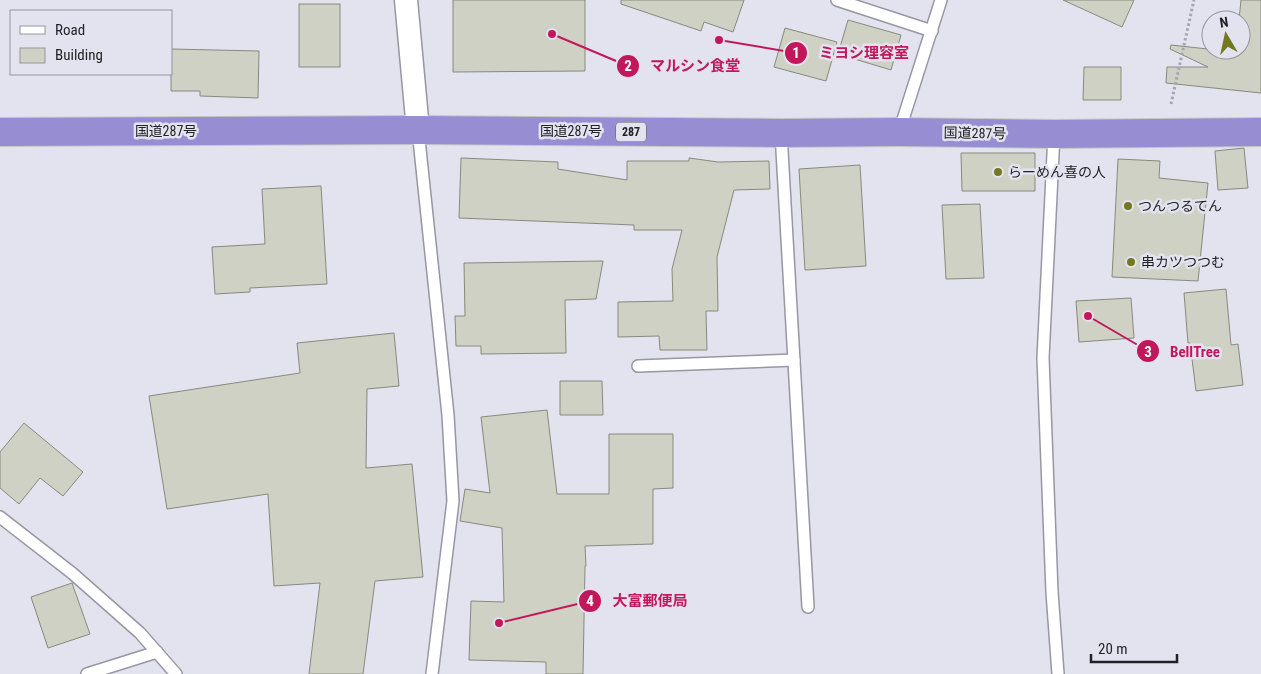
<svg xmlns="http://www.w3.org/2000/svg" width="1261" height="674" font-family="'Roboto Condensed','Noto Sans JP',sans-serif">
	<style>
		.building { fill: #cfd1c4; stroke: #88897e }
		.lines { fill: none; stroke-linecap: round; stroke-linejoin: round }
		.lane-casing { stroke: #9796a2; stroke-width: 14 }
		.street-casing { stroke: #9796a2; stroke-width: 25 }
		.highway-casing { stroke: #c6c6c7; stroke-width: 30 }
		.path { stroke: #a6a5af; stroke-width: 3; stroke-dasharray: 2.5 2.5; stroke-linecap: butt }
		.lane { stroke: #fff; stroke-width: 11 }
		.street { stroke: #fff; stroke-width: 22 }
		.highway { stroke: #968dd2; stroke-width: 28 }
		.poi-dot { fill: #737822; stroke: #e3e2ef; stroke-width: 2 }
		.labels { text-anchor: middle; stroke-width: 5; stroke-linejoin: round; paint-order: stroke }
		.shield { fill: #e3e2ef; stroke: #5c5c62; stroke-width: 1 }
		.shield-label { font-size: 12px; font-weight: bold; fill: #222226 }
		.street-label { font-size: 14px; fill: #222226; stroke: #e3e2ef }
		.poi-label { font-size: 14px; fill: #222226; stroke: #e3e2ef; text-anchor: start }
		.leader { fill: none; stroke: #c2185b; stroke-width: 2 }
		.callout-dot { fill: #c2185b; stroke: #e3e2ef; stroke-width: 2 }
		.mark-label { font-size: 15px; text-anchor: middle; font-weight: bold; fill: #fff }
		.callout-label { font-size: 15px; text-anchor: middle; font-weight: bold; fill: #c2185b; stroke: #e3e2ef; stroke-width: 5; stroke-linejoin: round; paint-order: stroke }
	</style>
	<rect width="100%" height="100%" fill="#e3e2ef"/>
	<g class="building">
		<polygon points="453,0 585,0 585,71 453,72"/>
		<polygon points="621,0 744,0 733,32 704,22 701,31 621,4"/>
		<polygon points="1063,0 1134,0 1122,27"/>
		<polygon points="1241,0 1261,0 1261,93 1166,83 1167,67 1208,67 1170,49 1171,45 1235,52 1235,50 1241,50 1241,20 1239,20"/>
		<rect x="299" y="4" width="41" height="63"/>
		<polygon points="848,20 901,35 891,70 838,54"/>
		<polygon points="785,28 837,42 826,81 774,67"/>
		<polygon points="171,49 259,51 258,98 200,96 200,91 171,91"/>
		<polygon points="1084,67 1121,67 1121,100 1083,100"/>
		<polygon points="1244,148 1248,188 1218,190 1215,151"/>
		<polygon points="961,153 1035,153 1035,191 962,191"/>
		<polygon points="461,158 558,162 558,169 627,180 627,161 689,161 689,158 718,162 769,161 770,189 734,190 717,257 718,311 706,311 707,350 660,350 659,336 618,337 618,302 673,301 672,269 682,230 634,230 634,225 459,218"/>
		<polygon points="1118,159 1160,161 1159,178 1208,183 1198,281 1112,277"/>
		<polygon points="860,165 866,266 805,270 799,169"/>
		<polygon points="321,186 327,284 250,288 250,292 215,294 212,247 265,244 262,189"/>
		<polygon points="980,204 984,278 946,279 942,205"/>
		<polygon points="603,261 596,299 565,300 566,353 481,354 481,346 456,346 455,316 465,316 464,263"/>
		<polygon points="1226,289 1231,345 1238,344 1243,385 1196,391 1190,343 1188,343 1184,293"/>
		<polygon points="1131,298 1134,338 1079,342 1076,301"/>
		<polygon points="394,333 399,386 367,389 366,468 412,464 423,577 375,581 363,674 309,674 320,583 274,586 268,494 167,509 149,396 300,373 297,343"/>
		<polygon points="560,381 602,381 603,415 560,415"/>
		<polygon points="547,410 557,494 609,494 609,434 673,434 673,488 653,489 653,544 585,546 586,566 585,566 583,674 546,674 546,662 469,660 471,601 504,602 502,528 460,521 465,489 490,493 481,417"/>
		<polygon points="24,423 83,472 63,496 40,478 19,504 0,488 0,452"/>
		<polygon points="72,583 90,634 48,648 31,597"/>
	</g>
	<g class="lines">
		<defs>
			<g id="lane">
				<polyline points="837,0 932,31"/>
				<polyline points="418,130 448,415 453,501 432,674"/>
				<polyline points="899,132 941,0"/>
				<polyline points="781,133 808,607"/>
				<polyline points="1054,134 1043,358 1052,592 1058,674"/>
				<polyline points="638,366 794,360"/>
				<polyline points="0,517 72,573 140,633 176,674"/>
				<polyline points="87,674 157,652"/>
			</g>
			<polyline id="street" points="406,0 418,130"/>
			<polyline id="highway" points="0,132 418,130 781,133 899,132 1054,134 1261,132"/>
		</defs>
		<use href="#lane" class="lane-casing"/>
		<use href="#street" class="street-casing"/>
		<use href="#highway" class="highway-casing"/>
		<polyline class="path" points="1171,104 1194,0"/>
		<use href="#lane" class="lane"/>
		<use href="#street" class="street"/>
		<use href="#highway" class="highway"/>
	</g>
	<g class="poi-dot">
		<circle cx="998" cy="172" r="5"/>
		<circle cx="1128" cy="206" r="5"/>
		<circle cx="1131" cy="262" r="5"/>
	</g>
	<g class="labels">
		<rect class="shield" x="616" y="122.5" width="30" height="19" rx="4"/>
		<g class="shield-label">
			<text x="631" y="136">287</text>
		</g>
		<g class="street-label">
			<text x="166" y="136">国道287号</text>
			<text x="571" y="136">国道287号</text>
			<text transform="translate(975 133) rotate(1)" y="5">国道287号</text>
		</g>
		<g class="poi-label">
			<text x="1008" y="177">らーめん喜の人</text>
			<text x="1138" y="211">つんつるてん</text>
			<text x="1141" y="267">串カツつつむ</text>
		</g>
	</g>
	<path class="leader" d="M719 40L796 53M552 34L628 66M1088 316L1148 351M499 623L590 601"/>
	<g class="callout-dot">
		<circle cx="719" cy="40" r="5"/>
		<circle cx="552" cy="34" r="5"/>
		<circle cx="1088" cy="316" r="5"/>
		<circle cx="499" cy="623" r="5"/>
		<circle cx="796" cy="53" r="12"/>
		<circle cx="628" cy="66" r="12"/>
		<circle cx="1148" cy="351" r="12"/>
		<circle cx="590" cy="601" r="12"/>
	</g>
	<g class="mark-label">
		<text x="796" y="58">1</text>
		<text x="628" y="71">2</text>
		<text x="1148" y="357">3</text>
		<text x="590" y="606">4</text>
	</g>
	<g class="callout-label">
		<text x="864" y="58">ミヨシ理容室</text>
		<text x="695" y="71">マルシン食堂</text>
		<text x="1195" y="357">BellTree</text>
		<text x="650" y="606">大富郵便局</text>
	</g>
	<rect x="10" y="10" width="162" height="65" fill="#e3e2ef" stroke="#96959f"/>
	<rect x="20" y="26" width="25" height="8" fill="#ffffff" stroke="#96959f"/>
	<text x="55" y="35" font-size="15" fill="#222226">Road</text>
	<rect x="20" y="48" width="25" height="15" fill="#cfd1c4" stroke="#96959f"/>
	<text x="55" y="60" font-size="15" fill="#222226">Building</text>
	<g transform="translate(1226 35) rotate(351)"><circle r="24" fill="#e3e2ef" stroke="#96959f"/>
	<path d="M0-4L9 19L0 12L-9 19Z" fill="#737822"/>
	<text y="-8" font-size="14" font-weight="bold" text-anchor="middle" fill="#222226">N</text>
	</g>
	<path d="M1091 654v8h86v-8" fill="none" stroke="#222226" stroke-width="2.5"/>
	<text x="1098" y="654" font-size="15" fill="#222226" stroke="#e3e2ef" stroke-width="4" paint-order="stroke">20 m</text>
</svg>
